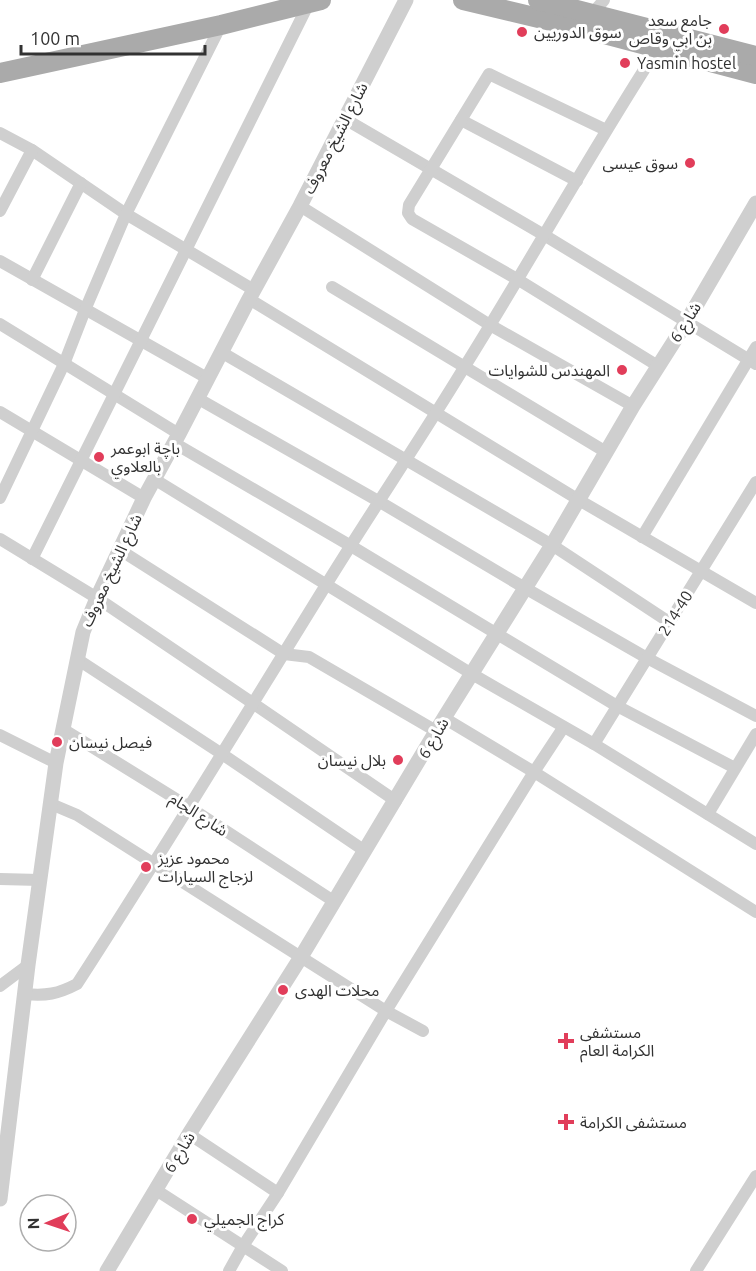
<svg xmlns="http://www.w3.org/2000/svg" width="756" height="1271" font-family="Ubuntu,'Noto Sans Arabic',sans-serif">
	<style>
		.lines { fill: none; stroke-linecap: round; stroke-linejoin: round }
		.minor { stroke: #cfcfcf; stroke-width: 12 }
		.tertiary { stroke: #cfcfcf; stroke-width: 15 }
		.primary { stroke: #aaa; stroke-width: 20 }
		.poi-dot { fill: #e13d5a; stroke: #fff; stroke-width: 2 }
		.labels { text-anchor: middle; stroke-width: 6; stroke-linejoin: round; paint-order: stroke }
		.poi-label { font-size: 16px; fill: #323232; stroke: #fff; text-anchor: start }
		.street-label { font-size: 16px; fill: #323232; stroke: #fff }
	</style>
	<rect width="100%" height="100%" fill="#fff"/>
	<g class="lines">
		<g class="minor">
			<polyline points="592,14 604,0"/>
			<polyline points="345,119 544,235 756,364"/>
			<polyline points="461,120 577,181"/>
			<polyline points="606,130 489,74 409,205 408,213 412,219 517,279 658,366"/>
			<polyline points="0,133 32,150 126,214 254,290"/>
			<polyline points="300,206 490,325 633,406"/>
			<polyline points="0,211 32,150"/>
			<polyline points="0,261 207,378"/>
			<polyline points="32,280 81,183"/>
			<polyline points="332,287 606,452"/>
			<polyline points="249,299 579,500 756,603"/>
			<polyline points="0,324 179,434"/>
			<polyline points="221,352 552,545 669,622"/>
			<polyline points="197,398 380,502 525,588 647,658 756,716"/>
			<polyline points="0,412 144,498"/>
			<polyline points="174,443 351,546 617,706 735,768"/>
			<polyline points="154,479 472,674 594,744 756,844"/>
			<polyline points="0,498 64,364 85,310 126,214 221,25"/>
			<polyline points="642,537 756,347"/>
			<polyline points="0,539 97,598 254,704 396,801"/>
			<polyline points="120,550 284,654 309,657 436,731"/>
			<polyline points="32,559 309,3"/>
			<polyline points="77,659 222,754 365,851"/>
			<polyline points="444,718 534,772 756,912"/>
			<polyline points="63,729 189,807 335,902"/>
			<polyline points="0,735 56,763"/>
			<polyline points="594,744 756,482"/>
			<polyline points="51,804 77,815 386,1011 423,1031"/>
			<polyline points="708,814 756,734"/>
			<polyline points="0,879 40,880"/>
			<polyline points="0,986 28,965"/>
			<path d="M 25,994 C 46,996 58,994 77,984 C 162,853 243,719 326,585 C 371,512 420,440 465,366 C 526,268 582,168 644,70"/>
			<polyline points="189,1134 278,1193"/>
			<polyline points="156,1190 282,1271"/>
			<polyline points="229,1271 243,1246 278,1193 386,1011 534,772 563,728"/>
			<polyline points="696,1271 756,1176"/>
		</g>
		<g class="tertiary">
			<polyline points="0,1199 28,965 56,763 83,632 97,598 144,498 179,434 249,299 300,206 406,0"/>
			<polyline points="107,1271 189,1134 301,957 444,718 552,545 633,406 687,321 756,203"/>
		</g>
		<g class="primary">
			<polyline points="463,0 593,31 756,74"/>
			<polyline points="538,0 756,56"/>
			<polyline points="0,73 221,25 321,0"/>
		</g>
	</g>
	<g class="poi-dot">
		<circle cx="724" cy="29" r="6"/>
		<circle cx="522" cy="32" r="6"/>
		<circle cx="625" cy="63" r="6"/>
		<circle cx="690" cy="163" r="6"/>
		<circle cx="622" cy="370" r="6"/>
		<circle cx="99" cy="457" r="6"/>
		<circle cx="57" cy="742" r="6"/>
		<circle cx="398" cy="760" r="6"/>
		<circle cx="146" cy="867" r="6"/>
		<circle cx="283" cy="990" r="6"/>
		<path d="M563 1032h6v6h6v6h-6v6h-6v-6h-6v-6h6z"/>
		<path d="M563 1113h6v6h6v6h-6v6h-6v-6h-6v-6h6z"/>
		<circle cx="192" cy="1219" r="6"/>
	</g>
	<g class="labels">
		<g class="poi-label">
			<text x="712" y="26" text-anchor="end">جامع سعد<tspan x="712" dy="18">بن ابي وقاص</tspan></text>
			<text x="534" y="38">سوق الدوريين</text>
			<text x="637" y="69">Yasmin hostel</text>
			<text x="678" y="169" text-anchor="end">سوق عيسى</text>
			<text x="610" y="376" text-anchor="end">المهندس للشوايات</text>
			<text x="111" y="454">باچة ابوعمر<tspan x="111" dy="18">بالعلاوي</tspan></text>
			<text x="69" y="748">فيصل نيسان</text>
			<text x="386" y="766" text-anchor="end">بلال نيسان</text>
			<text x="158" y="864">محمود عزيز<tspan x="158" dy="18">لزجاج السيارات</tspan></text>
			<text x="295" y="996">محلات الهدى</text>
			<text x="580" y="1038">مستشفى<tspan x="580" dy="18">الكرامة العام</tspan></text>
			<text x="580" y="1128">مستشفى الكرامة</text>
			<text x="204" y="1225">كراج الجميلي</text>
		</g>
		<g class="street-label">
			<text transform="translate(335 138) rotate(-63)" y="6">شارع الشيخ معروف</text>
			<text transform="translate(685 322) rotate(-58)" y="6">شارع 6</text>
			<text transform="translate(111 570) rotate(-65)" y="6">شارع الشيخ معروف</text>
			<text transform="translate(675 613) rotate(-58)" y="6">214-40</text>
			<text transform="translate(433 738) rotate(-60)" y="6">شارع 6</text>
			<text transform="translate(199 814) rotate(33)" y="6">شارع الجام</text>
			<text transform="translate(179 1152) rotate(-59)" y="6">شارع 6</text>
		</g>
	</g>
	<g transform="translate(48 1223) rotate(268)"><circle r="28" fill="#ffffff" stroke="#adadad" stroke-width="1.5"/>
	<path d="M0-4.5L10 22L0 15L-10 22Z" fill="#e13d5a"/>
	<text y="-9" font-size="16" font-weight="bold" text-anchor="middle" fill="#323232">N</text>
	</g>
	<path d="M21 45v9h184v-9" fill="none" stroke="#323232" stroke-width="3"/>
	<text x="30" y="45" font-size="18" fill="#323232" stroke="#ffffff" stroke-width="4.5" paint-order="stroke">100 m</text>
</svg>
